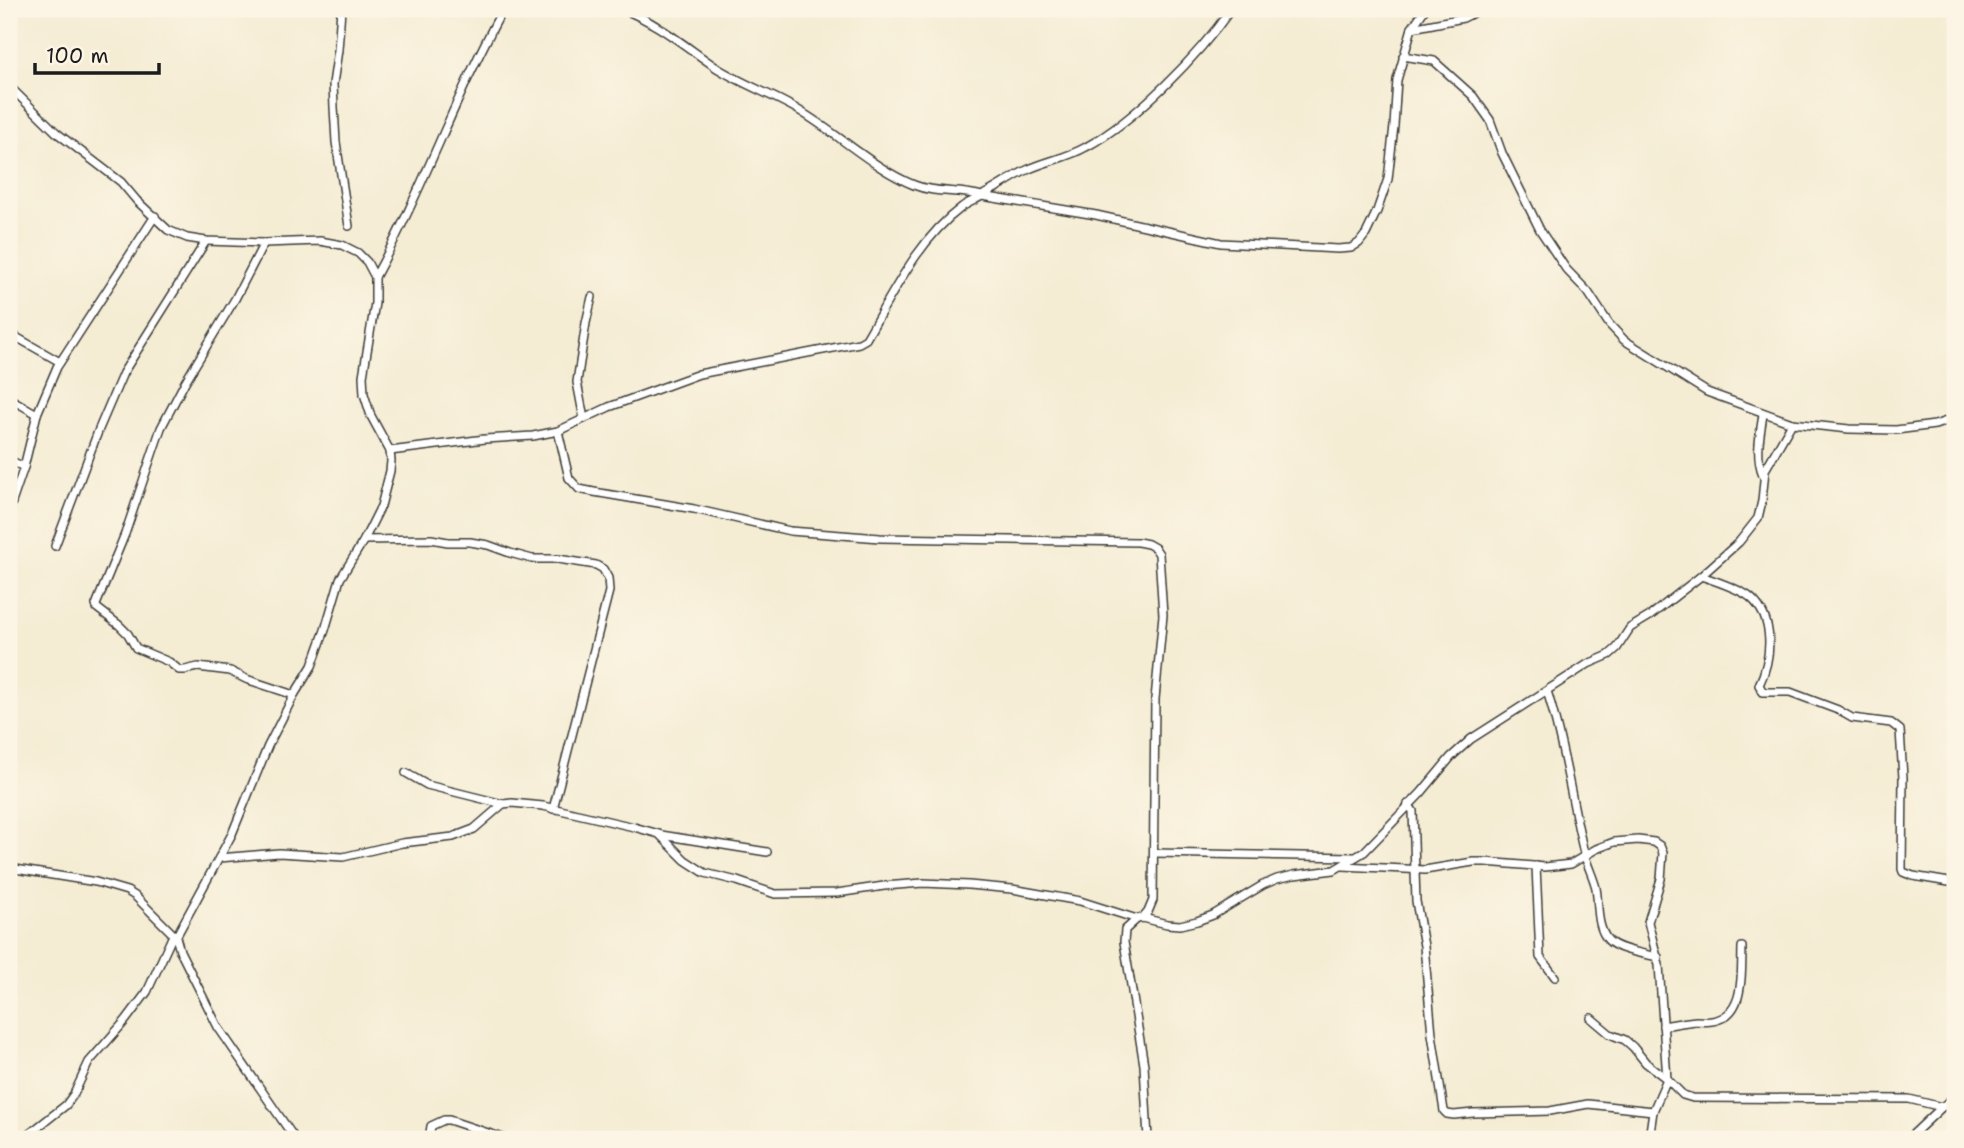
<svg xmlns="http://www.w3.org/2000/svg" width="1964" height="1148" font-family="'Shantell Sans',sans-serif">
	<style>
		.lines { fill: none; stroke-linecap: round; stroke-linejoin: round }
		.minor-casing { stroke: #3c3b37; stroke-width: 10 }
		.minor { stroke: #fff; stroke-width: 7 }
	</style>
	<rect width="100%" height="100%" fill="#fcf5e5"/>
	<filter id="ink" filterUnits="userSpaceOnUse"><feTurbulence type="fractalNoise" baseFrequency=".0143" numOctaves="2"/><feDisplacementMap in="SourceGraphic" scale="14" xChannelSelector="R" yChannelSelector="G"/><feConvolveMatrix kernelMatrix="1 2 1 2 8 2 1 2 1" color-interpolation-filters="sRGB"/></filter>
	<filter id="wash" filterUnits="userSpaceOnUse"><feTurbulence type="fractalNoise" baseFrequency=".00686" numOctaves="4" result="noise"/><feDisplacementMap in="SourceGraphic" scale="28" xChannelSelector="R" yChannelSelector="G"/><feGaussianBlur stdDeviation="1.57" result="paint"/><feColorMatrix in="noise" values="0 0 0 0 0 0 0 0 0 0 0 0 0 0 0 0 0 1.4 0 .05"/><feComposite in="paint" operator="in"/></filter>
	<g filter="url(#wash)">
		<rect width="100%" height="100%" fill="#f4ecd3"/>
	</g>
	<g filter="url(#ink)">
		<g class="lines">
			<defs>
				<g id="minor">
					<polyline points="341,9 338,50 333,84 334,107 336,142 349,226"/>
					<path d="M 622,9 C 657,22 686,47 717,68 C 741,83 768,93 793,107 C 833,129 872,168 914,185 C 936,194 960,189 982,196 L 1096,215 L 1221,243 L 1338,249 L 1351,248 L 1359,243 L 1366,234 L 1377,211 L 1388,179 L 1394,126 L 1397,80 L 1412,28 L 1463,18 L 1481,9"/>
					<polyline points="1412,28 1425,9"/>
					<polyline points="1403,56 1434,61 1473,96 1490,120 1502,153 1540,230 1566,269 1588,292 1609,324 1624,340 1707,392 1792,423 1849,429 1896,430 1935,425 1955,418"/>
					<polyline points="9,86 57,133 121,182 137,201 168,230 187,238 206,241 264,243 320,241 342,245 358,253 367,262 375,277 375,303 363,376 364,394 371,416 390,451 391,461 390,471 381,506 364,540 340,579 325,630 312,666 294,695 268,746 232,834 176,937 180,951 218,1027 295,1139"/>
					<polyline points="264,243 235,299 185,382 161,428 125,534 96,605 97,608 119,625 128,634 136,648 169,662 179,670 185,670 198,667 230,671 246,679 294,695"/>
					<path d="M 375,277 C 423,190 455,96 503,9"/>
					<polyline points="9,333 60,362"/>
					<polyline points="9,398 37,414"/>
					<polyline points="584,419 577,382 586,323 592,297"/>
					<polyline points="558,431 569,478 579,489 594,492 694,509 790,531 880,538 1138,542 1148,544 1155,548 1159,554 1163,615 1155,699 1153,900 1148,912 1143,918"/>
					<path d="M 390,451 L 485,439 L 533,436 L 558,431 L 609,407 L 699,374 L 859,343 L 866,339 C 893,293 918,240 962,207 C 969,202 978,199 985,194 C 999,187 1012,177 1027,170 C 1046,161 1067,158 1086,147 C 1136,120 1199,55 1231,9"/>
					<polyline points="9,460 24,467 37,414 57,367 155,216"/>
					<path d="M 1763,475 C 1755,455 1760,436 1763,414"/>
					<polyline points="9,511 24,467"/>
					<polyline points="364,540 431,539 448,542 470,542 488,545 510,553 532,559 558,559 596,565 603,569 608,578 609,591 553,809"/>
					<polyline points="55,546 99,429 123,373 206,241"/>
					<path d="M 1701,576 C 1713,580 1742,590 1751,598 C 1775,619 1772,658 1759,685 L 1763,692 L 1790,692 L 1838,710 L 1852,718 L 1891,723 L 1900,730 L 1903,778 L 1902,869 L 1903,872 L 1913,876 L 1955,883"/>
					<path d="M 1547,691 C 1564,744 1571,799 1584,853 C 1587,865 1593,876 1596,888 C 1599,904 1596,927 1608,940 C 1617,950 1645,954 1658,957"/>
					<polyline points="406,773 427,785 503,804"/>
					<polyline points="1408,804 1413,811 1416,901 1424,946 1432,1034 1444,1111 1447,1114 1454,1115 1473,1113 1550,1111 1588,1104 1653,1111"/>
					<polyline points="661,835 767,852"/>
					<polyline points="1155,853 1353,857"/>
					<polyline points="219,858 279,853 343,857 402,843 453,837 474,829 503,804 512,803 543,806 634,827 659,834 685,860 705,873 737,881 775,894 837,893 884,886 923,883 969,885 1012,889 1080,901 1137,919 1143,918 1167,924 1180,925 1197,921 1213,915 1263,885 1277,879 1294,875 1334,870 1364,852 1421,793 1451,757 1471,739 1588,664 1609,655 1617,648 1630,628 1650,616 1701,576 1739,542 1758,518 1762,501 1765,470 1792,423"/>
					<polyline points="1343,866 1425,870 1473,862 1485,862 1545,867 1571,864 1596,849 1614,842 1638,840 1654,842 1660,846 1663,853 1661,879 1648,922 1659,965 1667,1079 1653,1111 1649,1139"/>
					<polyline points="1536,866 1540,957 1555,977"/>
					<polyline points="9,868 96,882 127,891 135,896 176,937"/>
					<polyline points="1137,919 1125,930 1124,942 1144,1065 1148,1139"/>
					<polyline points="1591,1018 1610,1034 1625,1040 1633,1047 1646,1063 1667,1079 1683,1095 1693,1098 1909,1099 1942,1107"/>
					<path d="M 1663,1026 C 1674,1024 1685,1022 1696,1021 C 1701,1021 1707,1022 1712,1021 C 1746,1016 1741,973 1742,947"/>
					<polyline points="23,1139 66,1105 74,1094 89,1062 126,1020 147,992 173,935"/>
					<polyline points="429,1139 431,1126 444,1120 449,1120 506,1139"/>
					<polyline points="1908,1139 1942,1107 1955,1096"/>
				</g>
			</defs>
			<use href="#minor" class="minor-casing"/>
			<use href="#minor" class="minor"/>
		</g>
	</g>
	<rect width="1964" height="1148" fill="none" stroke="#fcf5e5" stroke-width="35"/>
	<path d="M35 63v10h124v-10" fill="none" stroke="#1c1c1c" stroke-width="3.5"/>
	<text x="46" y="63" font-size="21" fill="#1c1c1c" stroke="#fcf5e5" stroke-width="5" paint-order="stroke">100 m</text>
</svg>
